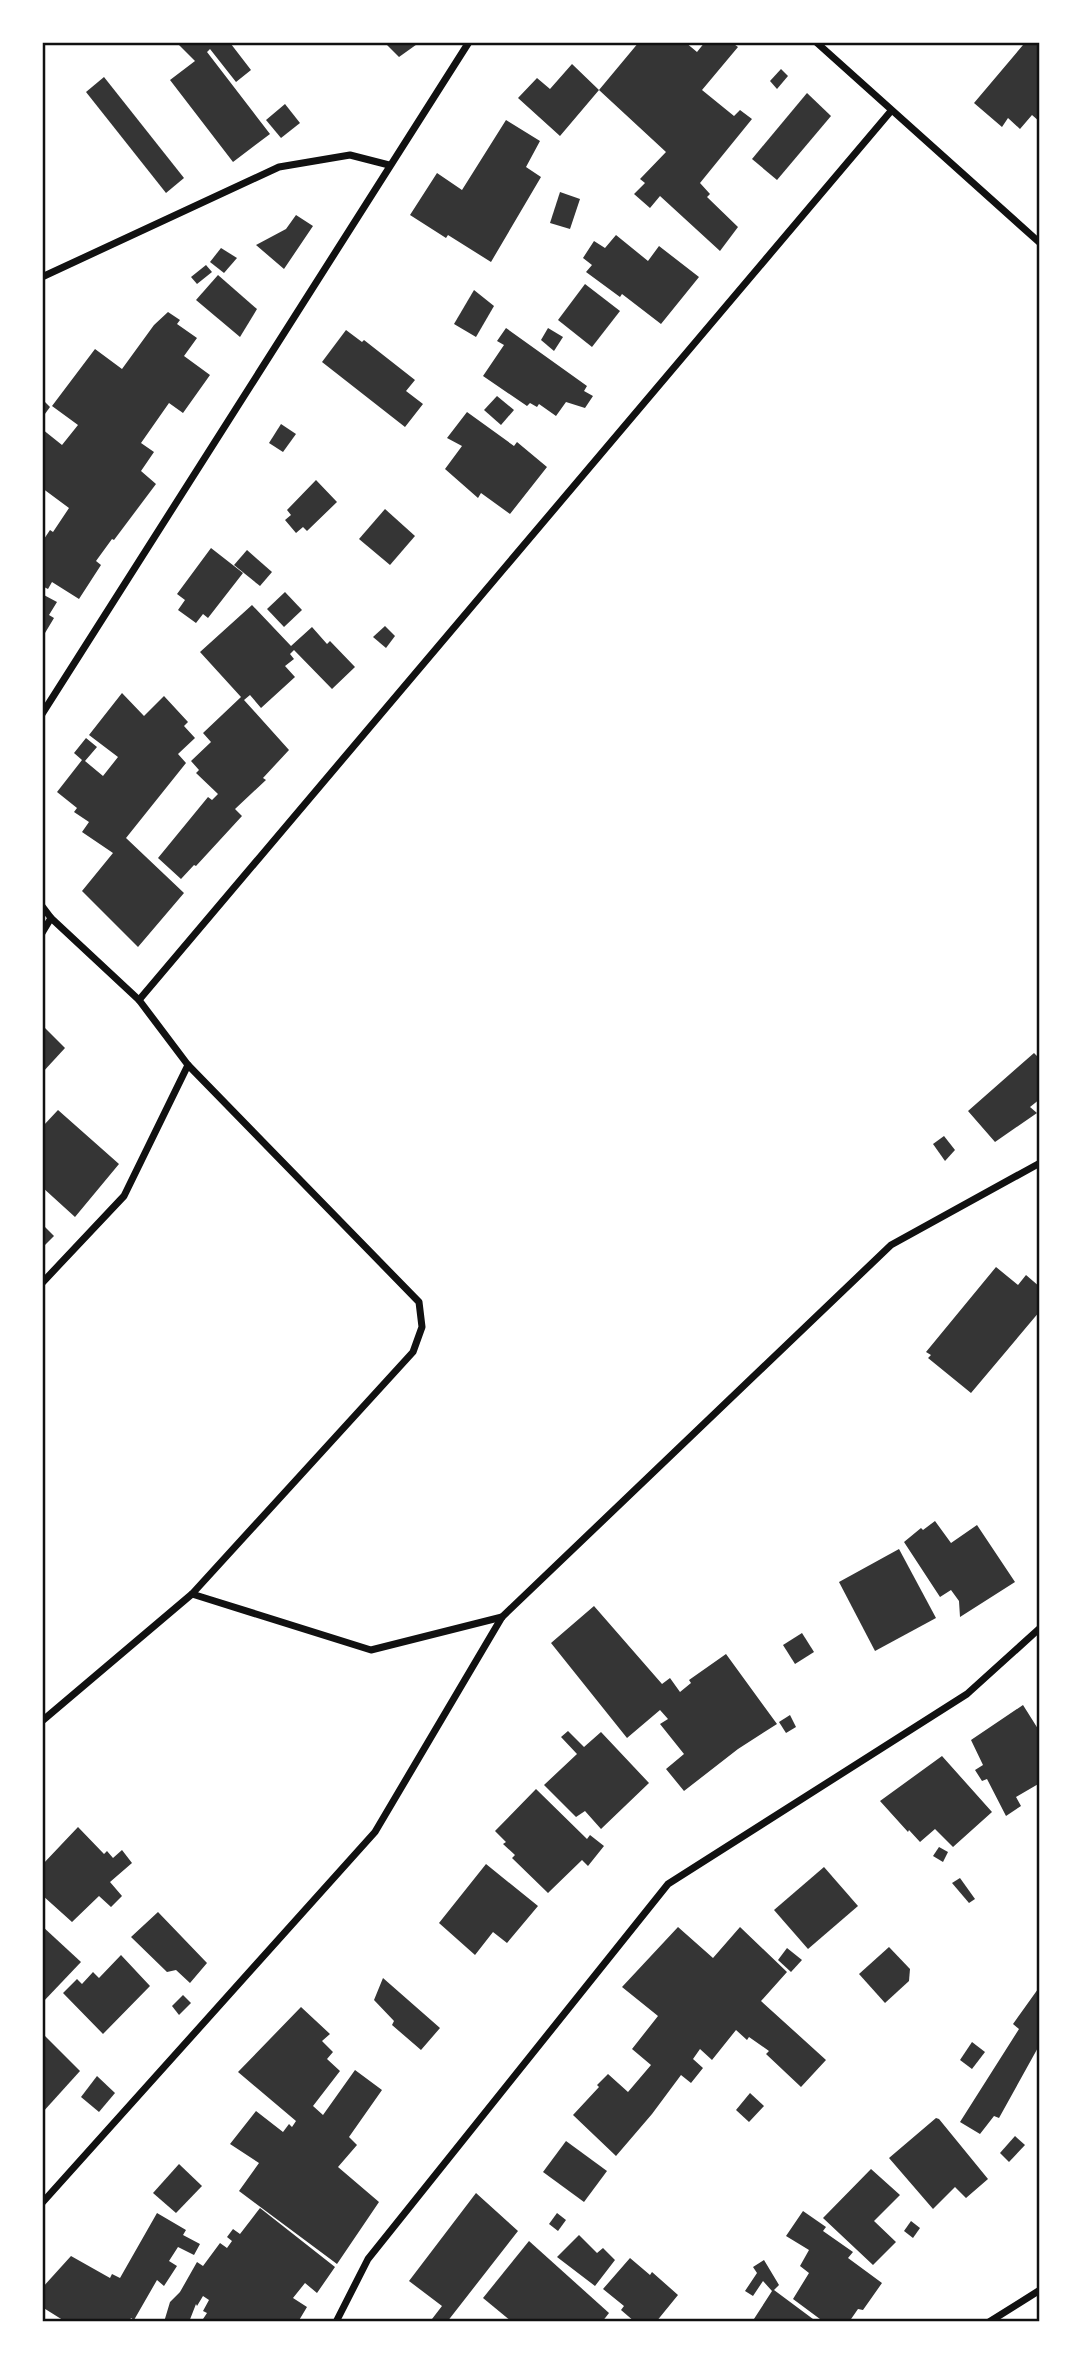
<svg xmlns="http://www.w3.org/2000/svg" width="1082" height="2364" font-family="Poppins,sans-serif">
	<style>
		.building { fill: #353535 }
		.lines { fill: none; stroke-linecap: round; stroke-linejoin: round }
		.minor { stroke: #111; stroke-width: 7 }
		.neatline { fill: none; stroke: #111; stroke-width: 2.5 }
	</style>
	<rect width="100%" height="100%" fill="#fff"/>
	<g class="building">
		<polygon points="176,42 234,42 231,44 251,70 236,82 210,49 207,52 270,134 233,162 170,80 195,61"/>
		<polygon points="384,42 420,42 399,57"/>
		<polygon points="639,42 685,42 697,52 705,42 731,42 738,47 702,90 734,116 740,110 752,119 700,183 710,194 707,197 738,227 720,251 660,196 650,208 634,194 645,183 640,179 666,152 599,90"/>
		<polygon points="1018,42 1040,42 1040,122 1032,115 1020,129 1008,118 1002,127 974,103 1023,45"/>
		<polygon points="572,64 599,90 560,136 518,98 537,78 550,89"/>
		<polygon points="781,69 788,76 777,89 770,81"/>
		<polygon points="104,77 184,178 166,193 86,92"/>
		<polygon points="807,93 831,116 777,180 752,159"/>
		<polygon points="285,104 300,123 281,138 266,120"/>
		<polygon points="506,120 540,141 526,167 541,177 491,262 448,235 446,238 410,215 437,173 462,190"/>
		<polygon points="560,192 580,199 570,229 550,223"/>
		<polygon points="296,215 313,226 284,269 256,245 286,229"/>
		<polygon points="616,235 648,261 659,246 699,277 661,324 622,294 620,297 586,272 592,265 583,258 594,241 605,248"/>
		<polygon points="221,248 237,258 224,273 210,262"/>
		<polygon points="206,265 212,272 197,284 191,277"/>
		<polygon points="218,275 257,309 240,337 196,300"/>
		<polygon points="585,284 620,311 592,347 558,320"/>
		<polygon points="474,290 494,306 476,337 454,324"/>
		<polygon points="168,312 180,320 177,324 197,338 184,356 210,375 183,413 169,403 141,443 154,452 141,471 156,484 114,540 112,539 96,561 101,565 79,599 52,582 48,589 42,586 42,542 50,530 53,532 69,508 42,488 42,429 62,445 78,425 52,406 95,349 122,369 154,325"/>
		<polygon points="506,328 587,386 584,391 593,396 585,408 566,402 556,416 539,404 537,407 530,403 527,406 483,376 504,345 497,341"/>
		<polygon points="548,328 563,337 554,351 541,340"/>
		<polygon points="346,330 362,342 364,340 415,380 406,391 423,404 405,427 322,362"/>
		<polygon points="497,396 514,410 501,425 484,410"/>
		<polygon points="42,399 50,407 42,418"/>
		<polygon points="467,412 514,446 517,442 547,467 510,514 481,493 478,498 445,469 462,446 447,438"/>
		<polygon points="281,424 296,434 283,452 269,443"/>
		<polygon points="316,480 337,502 307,531 303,527 296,533 285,520 291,515 287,510"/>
		<polygon points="385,509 415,536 390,565 359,539"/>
		<polygon points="211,548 243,573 208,618 203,614 196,623 178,610 185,600 177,594"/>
		<polygon points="247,550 272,572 260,586 234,565"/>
		<polygon points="285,592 302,610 284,627 267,609"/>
		<polygon points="42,594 57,602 49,615 54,618 42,638"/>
		<polygon points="252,605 291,646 312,627 327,644 330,641 355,667 332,689 294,650 290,654 294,659 285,666 295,677 261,708 250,695 244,700 289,750 263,778 266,780 235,809 242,816 196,866 194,865 181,879 158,858 208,797 212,800 218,794 196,773 199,770 191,761 211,742 203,733 241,697 200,652"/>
		<polygon points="385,626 395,636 386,648 373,637"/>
		<polygon points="122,693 144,716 164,696 188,722 184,726 195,738 178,754 186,763 126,838 184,893 138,947 82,891 113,853 82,832 89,822 74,812 77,808 57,792 82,760 74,753 86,738 97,747 85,761 103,776 118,757 89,735"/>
		<polygon points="42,1025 65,1048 42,1073"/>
		<polygon points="1034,1053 1040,1059 1040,1099 1030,1107 1037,1113 995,1142 968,1111"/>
		<polygon points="58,1110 119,1164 75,1217 42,1187 42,1125 43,1126"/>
		<polygon points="944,1136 955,1150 945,1161 933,1144"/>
		<polygon points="42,1224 54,1236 42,1248"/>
		<polygon points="996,1267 1018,1285 1026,1275 1040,1287 1040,1311 971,1393 928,1358 931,1355 926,1352"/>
		<polygon points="935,1521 951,1543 977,1525 1015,1582 960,1617 959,1601 951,1590 940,1597 904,1542 921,1528 923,1530"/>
		<polygon points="899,1549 936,1618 875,1651 839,1582"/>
		<polygon points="594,1606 662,1684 670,1678 680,1692 691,1683 689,1680 726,1654 777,1724 738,1749 684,1791 666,1769 684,1754 660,1724 668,1719 660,1710 627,1738 551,1643"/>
		<polygon points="802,1633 814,1652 795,1664 783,1645"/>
		<polygon points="1023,1705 1040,1732 1040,1783 1016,1797 1021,1806 1006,1816 987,1779 982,1781 975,1770 983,1765 971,1740"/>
		<polygon points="790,1715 796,1727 786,1733 779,1722"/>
		<polygon points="568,1731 584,1747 601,1732 649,1783 601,1829 585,1811 576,1817 544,1785 577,1754 561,1737"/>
		<polygon points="942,1756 992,1812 953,1847 935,1829 920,1842 909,1830 908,1832 880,1801"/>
		<polygon points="536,1789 587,1839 590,1835 604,1846 588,1866 582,1860 548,1893 512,1858 515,1855 503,1844 506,1842 495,1831"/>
		<polygon points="78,1827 104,1854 107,1851 113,1858 122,1850 132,1863 110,1882 122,1896 111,1907 99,1896 72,1922 42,1895 42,1865"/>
		<polygon points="939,1847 948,1852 943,1862 933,1856"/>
		<polygon points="486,1864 538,1906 507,1943 493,1932 475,1955 439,1923"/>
		<polygon points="824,1867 858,1906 808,1949 774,1910"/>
		<polygon points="960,1878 975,1899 969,1903 952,1883"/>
		<polygon points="158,1912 207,1963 190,1983 176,1970 167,1972 131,1937"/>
		<polygon points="42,1926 81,1962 42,2003"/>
		<polygon points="678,1927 713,1958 740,1927 787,1972 761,2001 826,2060 801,2087 766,2054 769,2051 749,2037 747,2040 736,2030 712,2060 700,2049 693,2059 703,2068 691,2083 681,2075 652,2114 616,2156 573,2115 599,2087 597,2085 608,2074 628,2092 651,2065 632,2049 658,2016 622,1987"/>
		<polygon points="889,1947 910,1969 909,1981 885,2003 859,1974"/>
		<polygon points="787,1948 802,1960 791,1972 778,1960"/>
		<polygon points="121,1955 150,1986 103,2034 63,1993 77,1979 82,1984 93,1972 99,1978"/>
		<polygon points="383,1978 440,2028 421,2050 392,2025 394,2021 374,2000"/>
		<polygon points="1038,1989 1040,1991 1040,2044 999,2118 994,2116 980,2134 960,2122 1019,2029 1013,2024"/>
		<polygon points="183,1995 191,2003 179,2015 172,2006"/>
		<polygon points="301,2007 330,2034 322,2041 333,2052 327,2059 340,2071 313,2106 323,2115 355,2070 382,2090 349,2137 357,2145 338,2167 379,2202 337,2264 239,2191 259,2163 230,2144 256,2111 283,2132 289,2124 292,2127 296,2121 238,2072"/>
		<polygon points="45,2036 80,2071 42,2113 42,2039"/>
		<polygon points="972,2042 985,2052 972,2069 960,2060"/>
		<polygon points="97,2076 115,2093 99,2112 81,2097"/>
		<polygon points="750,2093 764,2106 749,2122 736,2110"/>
		<polygon points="936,2118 939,2119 988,2179 966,2198 955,2187 933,2209 889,2158"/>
		<polygon points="1015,2136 1025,2145 1009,2162 1000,2153"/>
		<polygon points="566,2141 607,2171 584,2202 543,2172"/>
		<polygon points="179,2164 202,2186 176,2213 153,2193"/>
		<polygon points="871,2169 900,2195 874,2221 896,2242 873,2265 823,2218"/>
		<polygon points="476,2193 518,2231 447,2322 438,2322 432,2319 442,2306 409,2281"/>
		<polygon points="260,2208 335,2267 317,2293 305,2283 293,2298 307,2307 298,2322 201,2322 207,2313 203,2311 209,2300 203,2296 197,2306 196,2304 189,2322 164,2322 170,2302 180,2292 197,2262 203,2266 220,2243 227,2248 232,2241 227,2237 233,2229 240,2234"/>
		<polygon points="803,2211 826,2227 823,2231 853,2252 848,2258 882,2283 863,2310 858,2309 849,2322 824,2322 793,2299 809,2273 800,2266 809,2250 786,2236"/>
		<polygon points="157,2213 186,2230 183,2235 200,2244 194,2255 178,2247 169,2261 177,2266 164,2286 157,2280 134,2320 131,2318 129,2322 66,2322 42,2307 42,2288 71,2256 110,2278 112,2274 120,2278"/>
		<polygon points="557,2213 566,2220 558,2231 549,2224"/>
		<polygon points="911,2221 920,2228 913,2238 904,2231"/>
		<polygon points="579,2235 597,2253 603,2248 615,2260 595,2286 557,2257"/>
		<polygon points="529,2241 609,2313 602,2322 512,2322 483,2298"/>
		<polygon points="630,2258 650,2275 652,2272 678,2295 656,2322 635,2322 621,2310 624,2306 603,2289"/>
		<polygon points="764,2260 779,2285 774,2290 817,2322 752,2322 772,2291 763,2281 753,2296 745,2291 757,2273 753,2267"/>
	</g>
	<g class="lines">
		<g class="minor">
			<polyline points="816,42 1040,243"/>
			<polyline points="42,277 279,167 350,155 389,165"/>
			<polyline points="42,714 469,42"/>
			<polyline points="42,906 51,918 42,933"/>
			<polyline points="139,1000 891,111"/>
			<polyline points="42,1283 124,1196 188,1065"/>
			<polyline points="192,1594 371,1650 502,1617"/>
			<polyline points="42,1721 192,1594 413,1352 422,1327 419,1302 188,1065 139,1000 51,918"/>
			<polyline points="42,2203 375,1832 502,1617 891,1245 1040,1163"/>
			<polyline points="336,2322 368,2259 668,1884 967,1694 1040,1628"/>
			<polyline points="989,2322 1040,2290"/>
		</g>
	</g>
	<rect width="1082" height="2364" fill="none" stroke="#ffffff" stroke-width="88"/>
	<rect x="44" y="44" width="994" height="2276" class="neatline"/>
</svg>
